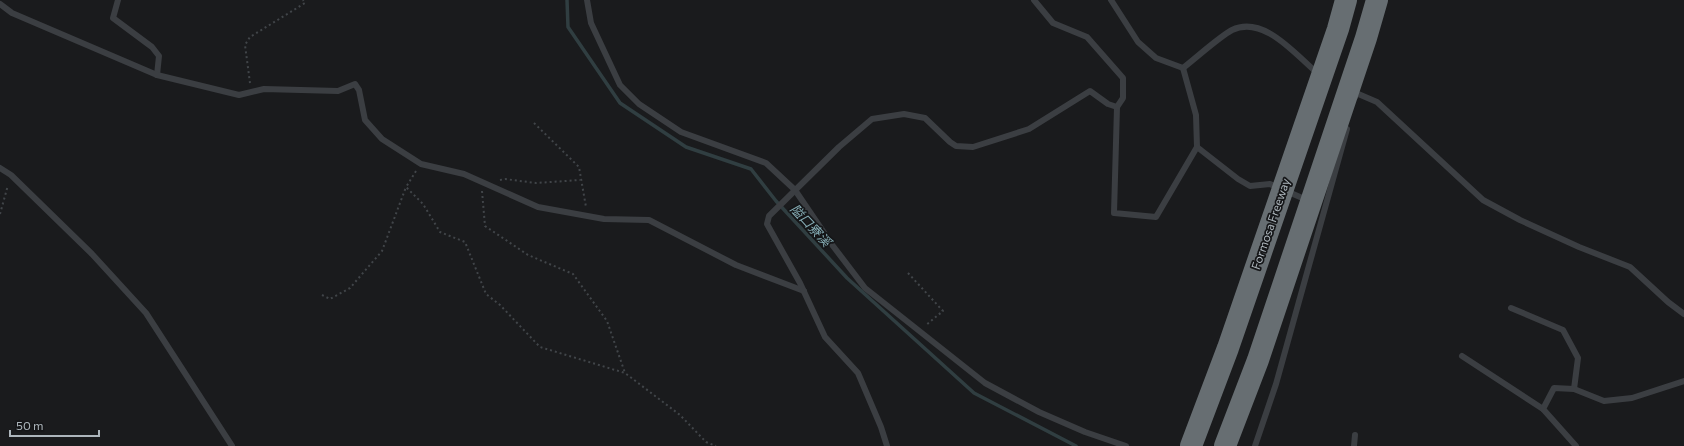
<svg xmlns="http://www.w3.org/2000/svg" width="1684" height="446" font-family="Commissioner,'Noto Sans TC',sans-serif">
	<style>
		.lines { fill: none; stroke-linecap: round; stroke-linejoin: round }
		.stream { stroke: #303e41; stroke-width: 3.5 }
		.path { stroke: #414549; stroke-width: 2; stroke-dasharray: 2 3; stroke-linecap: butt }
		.service { stroke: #3b3e42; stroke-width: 6 }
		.motorway-bridge { stroke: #676e72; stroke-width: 22 }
		.labels { text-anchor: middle; stroke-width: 3.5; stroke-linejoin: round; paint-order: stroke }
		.street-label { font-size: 12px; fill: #adb6bc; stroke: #151618 }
		.water-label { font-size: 13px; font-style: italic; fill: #86adb5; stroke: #151618 }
	</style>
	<rect width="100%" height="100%" fill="#1a1b1d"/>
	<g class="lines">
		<polyline class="stream" points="567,0 568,27 620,103 686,147 751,169 776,201 847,278 974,393 1076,446"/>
		<g class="path">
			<polyline points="250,83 245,45 250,37 305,3 303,0"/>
			<polyline points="534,123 579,167 586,207"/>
			<polyline points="416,171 406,187 423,204 440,232 465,242 486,294 500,305 540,347 625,373 680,415 706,442 716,446"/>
			<polyline points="500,180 505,179 536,183 580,180"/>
			<polyline points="482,191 485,226 528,255 573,274 607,321 625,373"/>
			<polyline points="0,214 8,185"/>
			<polyline points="908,273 943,311 926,325"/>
			<polyline points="322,295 330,299 350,288 382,251 406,187"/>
		</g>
		<g class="service">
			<polyline points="118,0 113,18 152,47 159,56 157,75"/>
			<polyline points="587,0 591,23 620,85 639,104 681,132 766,163 795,190 833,246 865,288 985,383 1039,412 1085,432 1126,446"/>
			<path d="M 1111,0 L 1138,42 L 1156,58 L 1183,68 C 1196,58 1219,37 1232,30 C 1263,15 1294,53 1315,71"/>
			<polyline points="0,4 12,13 157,75 239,95 264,89 338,91 355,84 359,90 365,120 382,139 421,164 464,174 538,207 604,219 649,220 736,265 804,291"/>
			<polyline points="1355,97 1356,93 1377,102 1483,200 1520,220 1579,247 1630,267 1668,302 1684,314"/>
			<polyline points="1117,107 1114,213 1156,217 1197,147 1196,115 1183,68"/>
			<polyline points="1197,147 1238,179 1250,186 1270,184 1307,200"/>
			<polyline points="0,168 11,175 92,254 146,313 232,446"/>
			<polyline points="1511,308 1563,330 1578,358 1574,389"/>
			<polyline points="1462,356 1543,409"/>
			<polyline points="887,446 881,427 858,373 825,337 800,283 767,224 769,216 839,147 872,119 904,114 925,118 950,142 956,146 973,147 1029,129 1090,91 1108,104 1117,107 1123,98 1123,78 1087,37 1053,23 1034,0"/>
			<polyline points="1255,446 1276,384 1347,129"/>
			<polyline points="1354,446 1355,435"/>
			<polyline points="1576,446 1543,409 1554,388 1574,389 1604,401 1632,398 1684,381"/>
		</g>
		<g class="motorway-bridge">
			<polyline points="1191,446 1228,348 1338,29 1346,0"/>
			<polyline points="1225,446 1258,360 1366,38 1377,0"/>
		</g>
	</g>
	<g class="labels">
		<g class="street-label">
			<text transform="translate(1271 224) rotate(-71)" y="4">Formosa Freeway</text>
		</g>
		<g class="water-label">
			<text transform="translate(811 225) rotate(47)" y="5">隘口寮溪</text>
		</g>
	</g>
	<path d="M10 430v6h89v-6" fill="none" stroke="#adb6bc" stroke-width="2"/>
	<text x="16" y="430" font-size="12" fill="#adb6bc" stroke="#151618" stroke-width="3" paint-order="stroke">50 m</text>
</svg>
